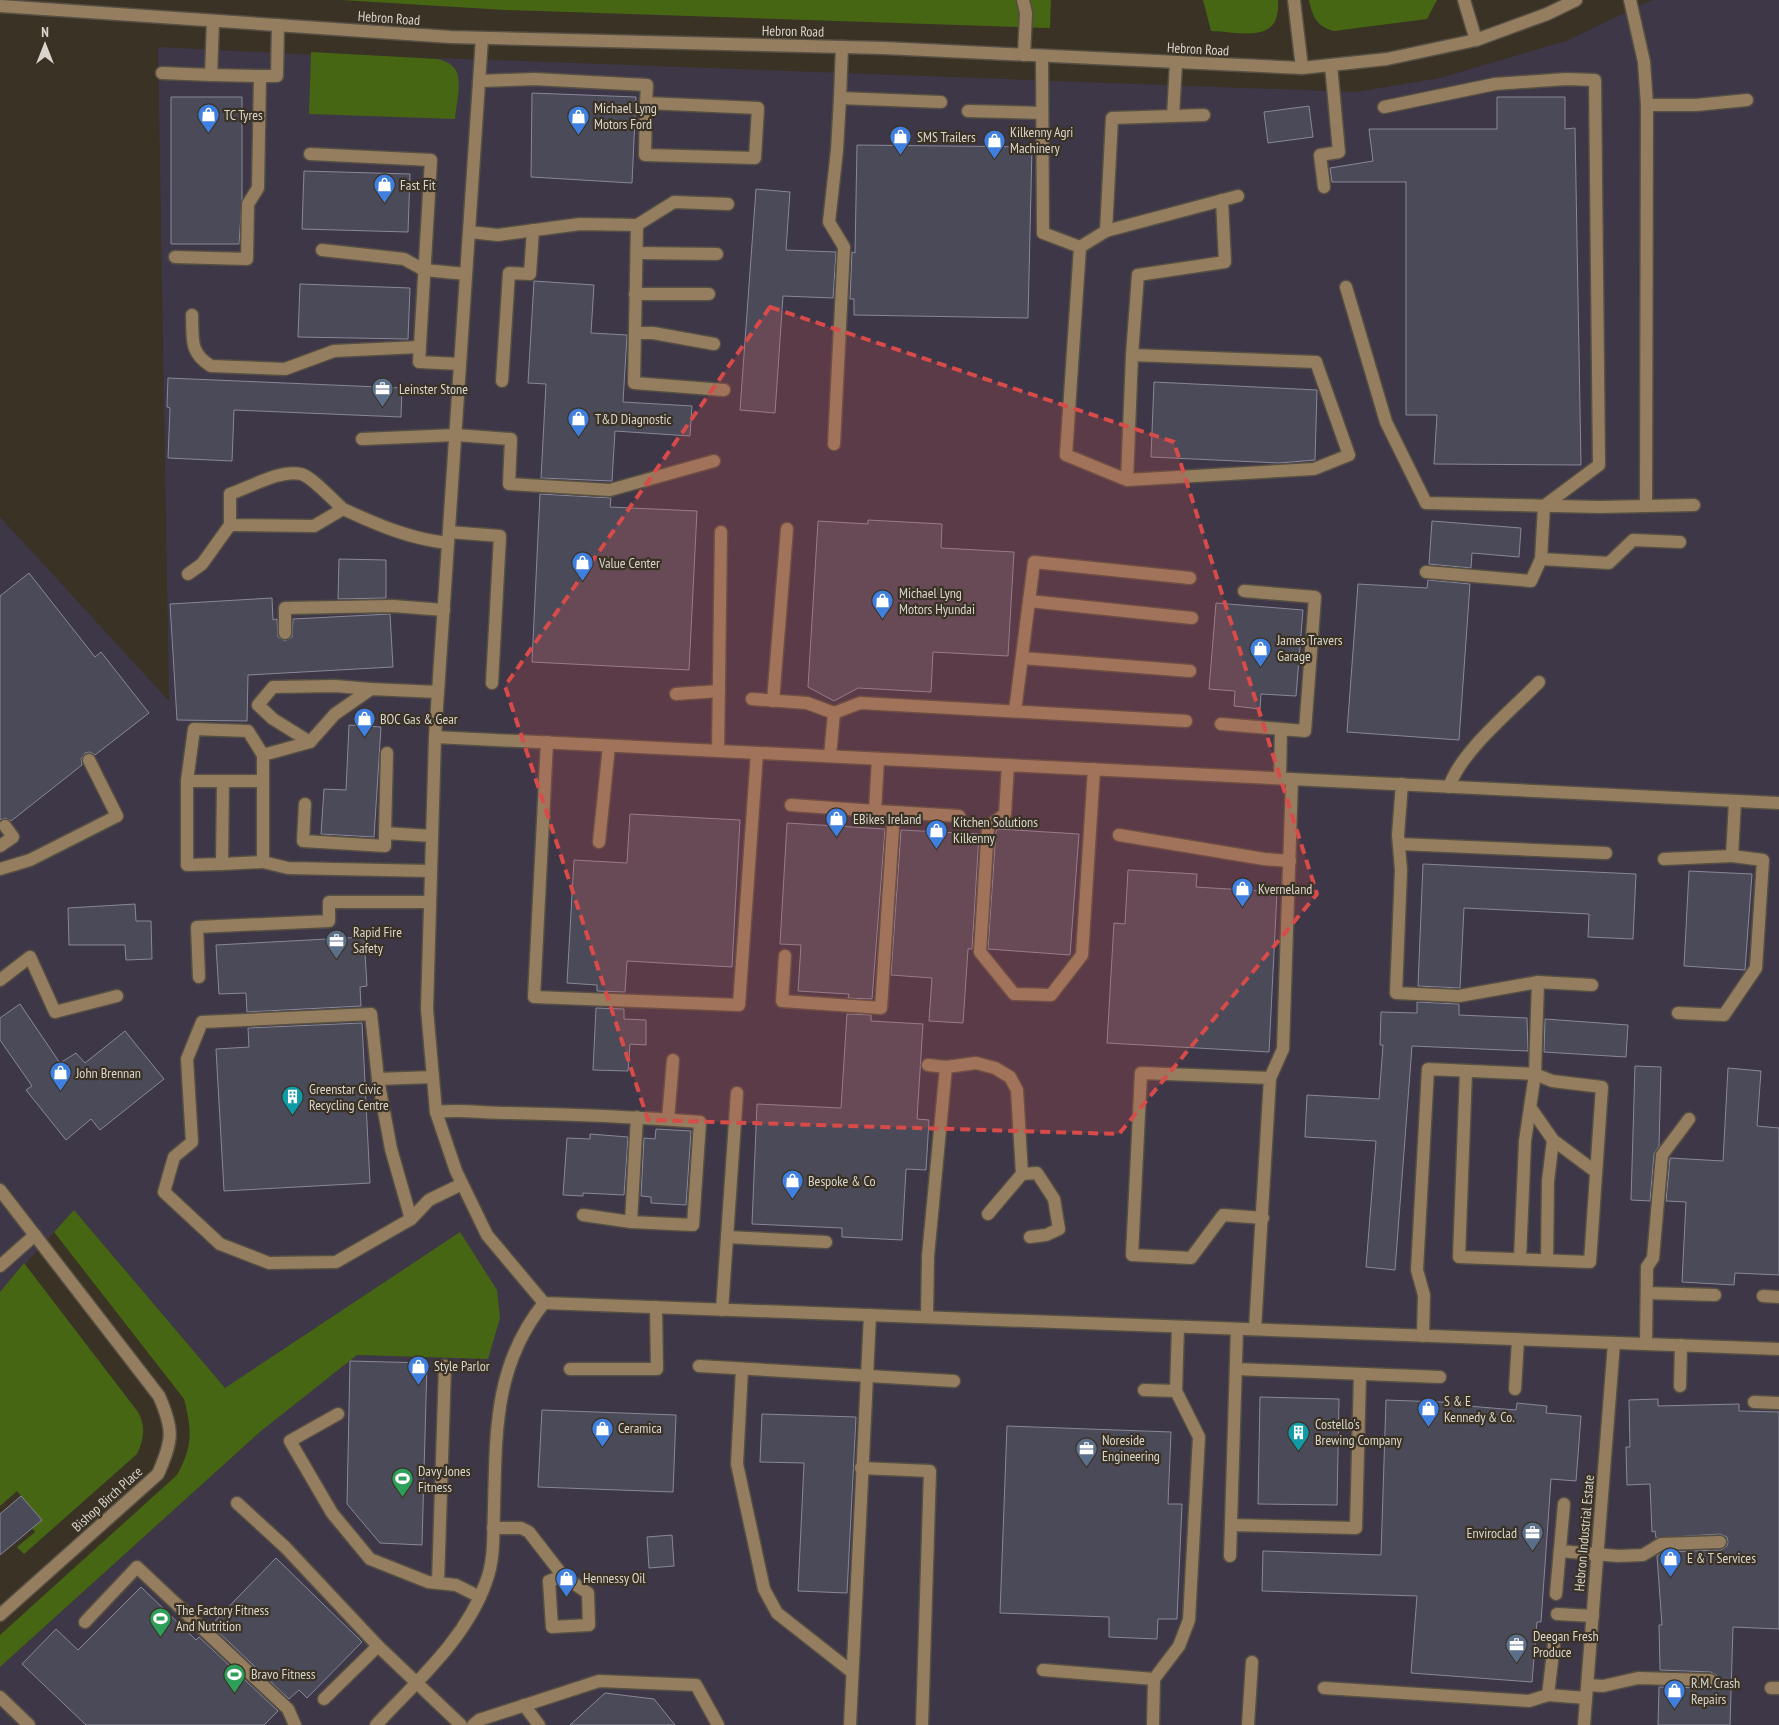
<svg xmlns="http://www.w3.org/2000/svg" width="1779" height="1725" font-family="'PT Sans Narrow',sans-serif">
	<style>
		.industrial { fill: #3e3748 }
		.green { fill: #466613 }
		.building { fill: #4b4a59; stroke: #888898 }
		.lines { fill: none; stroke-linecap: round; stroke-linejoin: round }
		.minor-casing { stroke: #564f43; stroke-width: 15 }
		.minor { stroke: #957d60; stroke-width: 12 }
		.marked { fill: #d74b49; fill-opacity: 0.2; stroke: #d74b49; stroke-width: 4; stroke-dasharray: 10 6; stroke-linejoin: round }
		.labels { text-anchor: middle; stroke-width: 4.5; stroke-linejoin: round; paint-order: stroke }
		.street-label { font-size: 14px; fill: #d9d5cd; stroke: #393225 }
		.poi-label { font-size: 14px; fill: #d9d5cd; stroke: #393225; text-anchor: start }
	</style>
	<rect width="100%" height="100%" fill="#393225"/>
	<polygon class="industrial" points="1652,0 1779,0 1779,1725 0,1725 0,1667 261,1431 74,1210 0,1292 0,517 169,701 158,47 439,61 439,58 1356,92 1440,78 1566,41"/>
	<g class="green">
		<polygon points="341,0 1051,0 1050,28 505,10"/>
		<path d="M 1203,0 L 1278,0 C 1281,45 1243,32 1211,31 Z"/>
		<path d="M 1309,0 L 1437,0 L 1427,19 L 1334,31 C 1317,27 1312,16 1309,0 Z"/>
		<path d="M 311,52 L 438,59 C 444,61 451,63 455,69 C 463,80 456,106 455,119 L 309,114 Z"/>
		<path d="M 74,1210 L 225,1388 L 460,1232 L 497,1290 L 500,1318 L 488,1359 L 357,1355 L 261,1431 L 0,1667 L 0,1635 L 177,1475 C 193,1446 192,1430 184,1399 L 54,1232 Z"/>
		<path d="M 24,1263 L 138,1412 C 146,1427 144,1439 137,1454 L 24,1554 L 17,1547 L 35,1532 L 32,1528 L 41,1520 L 17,1491 L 0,1506 L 0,1292 Z"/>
	</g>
	<g class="building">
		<polygon points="532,93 636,97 632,183 531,177"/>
		<polygon points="171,97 242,97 242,199 239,244 171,244"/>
		<polygon points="1497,97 1565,97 1565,129 1575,128 1581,465 1434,464 1437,415 1406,415 1406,182 1332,182 1330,168 1373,161 1369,129 1497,129"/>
		<polygon points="1309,106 1313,137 1268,143 1264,112"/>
		<polygon points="857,145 1032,147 1028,318 854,315 854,299 850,299 852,252 855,253"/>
		<polygon points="304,171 410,174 408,232 302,229"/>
		<polygon points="756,189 790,192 786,250 836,252 833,298 783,296 775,413 740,410"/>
		<polygon points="534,281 594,285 591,333 627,335 623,402 692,406 690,436 615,431 612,481 541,478 546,384 528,383"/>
		<polygon points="300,284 410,288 408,339 298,337"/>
		<polygon points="168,378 402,388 401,417 234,410 232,461 168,458 170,408 167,407"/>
		<polygon points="1154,382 1317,390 1315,460 1279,463 1151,457"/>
		<polygon points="540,494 611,498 610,507 697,511 689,670 532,662"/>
		<polygon points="868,520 942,524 941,548 1014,552 1008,656 933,652 931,692 858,688 834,701 808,687 818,521 868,524"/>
		<polygon points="1432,521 1521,528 1519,557 1472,553 1471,568 1429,564"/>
		<polygon points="339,559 386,560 386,598 338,599"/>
		<polygon points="29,573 95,657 101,652 149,713 95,755 90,752 85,753 81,759 82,765 11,821 5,818 0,820 0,596"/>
		<polygon points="1428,580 1470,584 1459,740 1347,732 1358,584 1427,588"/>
		<polygon points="272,598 273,620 277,619 278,637 285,641 292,637 293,619 390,614 393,667 248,675 247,721 177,720 170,604"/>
		<polygon points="1216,603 1303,610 1296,696 1261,694 1260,709 1234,706 1235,691 1209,689"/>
		<polygon points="349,725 381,727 374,837 321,834 324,789 346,790"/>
		<polygon points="630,814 740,820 732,967 627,961 625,992 597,991 597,985 567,983 574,860 627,863"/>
		<polygon points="787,823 885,829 872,999 848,998 849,994 798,991 801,945 780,944"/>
		<polygon points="999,829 1079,834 1070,955 988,949 996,831"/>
		<polygon points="901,830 979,834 972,949 968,949 963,1023 929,1021 932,978 891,975"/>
		<polygon points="1423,864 1636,874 1633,939 1588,937 1589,914 1464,908 1460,988 1418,986"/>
		<polygon points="1128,870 1197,874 1196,887 1277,892 1269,1052 1107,1043 1114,923 1125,924"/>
		<polygon points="1689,871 1752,874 1745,970 1684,966"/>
		<polygon points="135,904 136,921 151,921 152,959 126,960 125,945 69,945 68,908"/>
		<polygon points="364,937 367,986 360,987 361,1006 247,1012 246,993 219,994 216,945"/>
		<polygon points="1417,1002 1459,1004 1459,1015 1527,1018 1528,1051 1412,1046 1395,1270 1366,1267 1376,1141 1305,1137 1307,1095 1379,1099 1383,1045 1380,1045 1381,1012 1417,1013"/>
		<polygon points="20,1004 60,1063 76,1053 85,1063 125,1031 164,1079 100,1130 91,1119 66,1140 26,1090 32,1086 0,1040 0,1018"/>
		<polygon points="596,1008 624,1009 624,1019 646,1020 646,1045 630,1044 628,1071 593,1070"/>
		<polygon points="847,1014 871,1015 871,1021 923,1024 917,1119 929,1120 926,1170 906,1169 902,1240 842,1237 842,1228 752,1224 757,1104 841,1108"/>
		<polygon points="1545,1019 1628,1025 1626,1057 1544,1052"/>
		<polygon points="362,1023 370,1183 224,1191 216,1049 249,1047 248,1028"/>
		<polygon points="1635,1066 1661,1067 1659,1146 1654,1154 1650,1201 1631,1200"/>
		<polygon points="1728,1068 1761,1071 1757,1126 1779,1128 1779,1275 1735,1273 1734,1285 1682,1282 1686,1202 1666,1201 1670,1158 1723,1161"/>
		<polygon points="656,1129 691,1131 686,1205 651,1203 651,1197 641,1196 644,1138 655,1139"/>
		<polygon points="590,1134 628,1137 624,1195 583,1193 583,1196 563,1195 567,1138 590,1139"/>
		<polygon points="350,1361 427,1363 422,1545 380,1543 347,1504"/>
		<polygon points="1260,1397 1339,1399 1337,1505 1258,1504"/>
		<polygon points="1658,1399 1658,1406 1739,1404 1739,1411 1779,1412 1779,1629 1733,1627 1730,1725 1658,1725 1659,1687 1710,1688 1717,1685 1718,1680 1717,1676 1711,1672 1660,1670 1659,1625 1662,1625 1657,1556 1663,1552 1721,1550 1727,1546 1728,1542 1727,1537 1720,1534 1656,1538 1655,1531 1652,1532 1650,1484 1627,1485 1626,1447 1630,1447 1629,1400"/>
		<polygon points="1386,1400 1468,1403 1468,1406 1516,1410 1517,1403 1547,1406 1546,1413 1581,1416 1576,1481 1551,1479 1541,1622 1537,1622 1532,1682 1411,1673 1417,1596 1262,1591 1263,1551 1381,1555"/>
		<polygon points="542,1410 676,1415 673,1492 538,1487"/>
		<polygon points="762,1414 856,1417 847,1593 798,1591 804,1463 760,1462"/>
		<polygon points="1007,1426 1171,1432 1168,1504 1182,1504 1177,1619 1158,1619 1157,1639 1109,1637 1109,1617 1000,1613"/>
		<polygon points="21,1496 42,1520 0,1555 0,1514"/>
		<polygon points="672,1535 674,1566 649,1568 647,1537"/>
		<polygon points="276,1558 362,1642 307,1698 299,1690 289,1699 211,1625"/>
		<polygon points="141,1587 196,1640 199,1637 278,1711 264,1725 86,1725 22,1664 56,1629 78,1650"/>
		<polygon points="605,1693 654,1699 675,1725 570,1725"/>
	</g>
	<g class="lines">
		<defs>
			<g id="minor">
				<polyline points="1023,0 1026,13 1024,55"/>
				<polyline points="1294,0 1302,68"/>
				<polyline points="1464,0 1476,40"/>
				<polyline points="1630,0 1644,62 1647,105 1646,506"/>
				<polyline points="0,6 451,37 884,48 1302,68 1387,59 1476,40 1547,14 1576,0"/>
				<polyline points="213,21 211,75 260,76"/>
				<polyline points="482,38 435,737 427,1009 436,1112 456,1171 487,1235 544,1303 1779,1349"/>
				<polyline points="842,47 840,98 941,102"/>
				<polyline points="1042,56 1043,233 1080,247 1066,455 1127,480 1314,469 1349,455 1316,362 1132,355 1127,480"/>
				<polyline points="162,73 211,75"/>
				<polyline points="479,81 534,79 647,85 646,103 758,108 755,158 645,155 646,103"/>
				<polyline points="1647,105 1696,105 1747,100"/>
				<polyline points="1384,107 1495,84 1566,79 1595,80 1599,465 1544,506 1541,559 1609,563 1633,540 1680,542"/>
				<polyline points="968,111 1042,113"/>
				<polyline points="1173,116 1176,63"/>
				<polyline points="310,154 431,160 419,362 460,364"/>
				<polyline points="1324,187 1320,155 1339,152 1331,65"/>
				<polyline points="637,225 674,202 728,204"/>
				<polyline points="1106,231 1238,196"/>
				<polyline points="469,232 498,235 580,224 637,225 634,383 724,390"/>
				<polyline points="1080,247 1106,231 1112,118 1204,115"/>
				<polyline points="322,250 404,259 424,270 466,274"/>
				<polyline points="637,253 717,254"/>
				<polyline points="175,257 247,259 248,204 258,188 260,76 277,76 278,25"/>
				<polyline points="1346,287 1386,422 1426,503 1599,507 1694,505"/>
				<polyline points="635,294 709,294"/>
				<path d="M 192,315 C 193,338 189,353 211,366 L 285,369 L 334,351 L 419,347"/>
				<polyline points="635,333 653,333 714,344"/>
				<polyline points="1132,355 1138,275 1225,262 1222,200"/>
				<polyline points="502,381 509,273 530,274 533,230"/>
				<polyline points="362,439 456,435 511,439 509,484 610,490 714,461"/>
				<polyline points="834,444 844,247 829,222 837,150 840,98"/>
				<path d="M 343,509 C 334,501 311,476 301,474 C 280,469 251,487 230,494 L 230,525 L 314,526 L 343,509 C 378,525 410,539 448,543"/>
				<polyline points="449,532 500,536 492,683"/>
				<polyline points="1426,572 1531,581 1541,559"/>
				<polyline points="188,574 202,564 230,525"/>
				<polyline points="1244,591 1315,597 1305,731 1281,729 1280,778"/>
				<polyline points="1029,601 1192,618"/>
				<polyline points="285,633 285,608 393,606 444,610"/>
				<polyline points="1022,658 1190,671"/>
				<polyline points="676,694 719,691"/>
				<polyline points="752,699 807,703 834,713 860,703 1186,721"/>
				<polyline points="773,701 787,529"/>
				<polyline points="1015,711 1034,562 1190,578"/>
				<polyline points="1221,724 1281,729"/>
				<polyline points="435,737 1779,803"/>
				<polyline points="310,742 273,719 258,705 273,687 335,686 371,689"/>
				<polyline points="547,742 534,997 739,1005 757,753"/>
				<polyline points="718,751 721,532"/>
				<polyline points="830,756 834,713"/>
				<polyline points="1008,765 1005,814 988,827 980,952 1014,994 1051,995 1082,955 1094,769"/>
				<polyline points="187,781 194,729 248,731 263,755"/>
				<polyline points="263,781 223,781 222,864 263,862"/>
				<polyline points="1402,784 1398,835 1401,870 1396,993 1459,996 1538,982 1592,985"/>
				<path d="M 1449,787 C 1461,751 1512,710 1539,682"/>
				<polyline points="305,804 303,841 385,846 385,833 432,836"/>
				<polyline points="791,805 875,811"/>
				<polyline points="894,812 959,816"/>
				<polyline points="385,833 387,753"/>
				<polyline points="1119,835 1264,859 1290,861"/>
				<polyline points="599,842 609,746"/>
				<polyline points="1400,844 1606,853"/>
				<polyline points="0,846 13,837 5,826"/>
				<polyline points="1664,859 1732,856"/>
				<polyline points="222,864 187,865 187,781 223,781"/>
				<polyline points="0,869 30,860 117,816 89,760"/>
				<polyline points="431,871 288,868 263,862 263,755 310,742 335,714 371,689 438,692"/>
				<polyline points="785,956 782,1001 881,1008 894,812 875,811 878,759"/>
				<polyline points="199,977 197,927 329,921 329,902 430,902"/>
				<polyline points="0,980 30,957 55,1012 117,996"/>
				<polyline points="1678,1013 1724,1015 1756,968 1763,860 1732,856 1735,801"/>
				<polygon points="371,1014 378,1079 391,1149 411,1219 336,1262 269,1263 220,1244 164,1192 174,1157 192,1142 187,1059 202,1022"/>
				<polyline points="946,1067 976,1063 995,1068 1010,1077 1017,1090 1022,1174 988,1214"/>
				<polyline points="1466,1071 1459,1257 1590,1262 1602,1087 1552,1081 1535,1074 1525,1141 1520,1259"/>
				<polyline points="1270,1078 1283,1049 1292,779"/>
				<polyline points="378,1079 433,1077"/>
				<polyline points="1530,1107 1553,1140 1596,1172"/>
				<path d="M 436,1112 C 462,1109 483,1113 509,1113 C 572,1114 636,1117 700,1122 L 693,1225 L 631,1222 L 637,1117"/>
				<polyline points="668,1119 673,1060"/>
				<polyline points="1022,1174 1037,1173 1054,1199 1059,1229 1046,1235 1030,1237"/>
				<path d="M 0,1190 L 159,1396 C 174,1430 173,1440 158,1474 L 0,1615"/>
				<polyline points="583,1215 631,1222"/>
				<polyline points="411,1219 429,1200 462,1184"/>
				<polyline points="727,1237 826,1242"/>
				<polyline points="1547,1260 1548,1181 1553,1140"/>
				<polyline points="0,1266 35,1235"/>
				<polyline points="1647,1293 1715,1295"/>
				<polyline points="1763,1296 1779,1297"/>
				<polyline points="722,1310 737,1093"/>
				<polyline points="927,1317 928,1256 946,1067 928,1065"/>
				<polyline points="1255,1329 1270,1078 1141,1073 1132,1255 1191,1258 1223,1215 1263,1218"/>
				<polyline points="1423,1336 1424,1295 1417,1270 1428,1069 1535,1074 1538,982"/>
				<polyline points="1646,1344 1647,1267 1653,1258 1662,1155 1689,1119"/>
				<polyline points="699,1366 954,1381"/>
				<polyline points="570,1369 657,1369 656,1307"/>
				<polyline points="742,1369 737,1464 764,1589 777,1613 852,1672"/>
				<polyline points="1236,1369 1440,1377"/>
				<polyline points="1680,1386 1681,1345"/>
				<polyline points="1515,1389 1518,1340"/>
				<polyline points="1144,1390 1176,1391 1178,1327"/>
				<polyline points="1754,1402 1779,1403"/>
				<polyline points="338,1414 290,1441 332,1513 370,1559 428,1582 456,1585 480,1597"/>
				<polyline points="861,1468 930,1471 922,1725"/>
				<polyline points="237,1503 285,1547 378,1646 461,1725"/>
				<polyline points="1231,1525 1356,1528 1360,1374"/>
				<polyline points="493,1528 521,1528 529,1532 563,1576 588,1593 589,1625 552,1627 549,1581 563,1576"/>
				<polyline points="1560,1551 1618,1556 1643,1555 1661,1544 1720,1542"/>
				<polyline points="1230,1556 1237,1329"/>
				<polyline points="438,1583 445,1366"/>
				<polyline points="1556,1594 1564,1504"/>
				<polyline points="1557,1614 1593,1616"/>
				<polyline points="85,1622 137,1567 288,1709 295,1725"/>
				<polyline points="1043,1670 1154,1679 1179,1646 1189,1620 1199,1437 1176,1391"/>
				<polyline points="1588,1685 1603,1686 1638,1678 1710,1680"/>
				<polyline points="1324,1688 1529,1701 1548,1695 1586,1698"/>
				<polyline points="1771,1688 1779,1688"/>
				<polyline points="1548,1695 1554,1644"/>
				<polyline points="0,1697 29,1725"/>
				<polyline points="324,1699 378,1646"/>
				<polyline points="524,1705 539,1725"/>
				<path d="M 376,1725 C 416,1682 466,1639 486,1582 C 495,1559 493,1532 494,1508 C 496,1432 494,1365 544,1303"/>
				<polyline points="473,1725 479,1720 599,1681 696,1685 718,1725"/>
				<polyline points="850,1725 870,1315"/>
				<polyline points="1153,1725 1154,1679"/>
				<polyline points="1248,1725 1252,1662"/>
				<polyline points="1584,1725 1614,1343"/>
			</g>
		</defs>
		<use href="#minor" class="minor-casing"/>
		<use href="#minor" class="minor"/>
	</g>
	<path class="marked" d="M 770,307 L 1174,442 L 1317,894 L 1119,1134 L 648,1120 L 505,686 Z"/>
	<defs>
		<symbol id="shop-pin" viewBox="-11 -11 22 30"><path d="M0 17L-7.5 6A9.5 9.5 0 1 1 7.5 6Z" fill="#3f7fe0" stroke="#393225"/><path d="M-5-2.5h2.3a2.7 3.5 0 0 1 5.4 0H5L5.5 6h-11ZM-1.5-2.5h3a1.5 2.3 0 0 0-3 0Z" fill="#fff"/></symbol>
		<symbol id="office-pin" viewBox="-11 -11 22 30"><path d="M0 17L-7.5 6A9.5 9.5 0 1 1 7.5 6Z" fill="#5c6f8a" stroke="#393225"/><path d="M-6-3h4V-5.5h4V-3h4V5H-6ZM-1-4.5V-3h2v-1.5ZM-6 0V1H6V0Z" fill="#fff"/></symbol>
		<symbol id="building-pin" viewBox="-11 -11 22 30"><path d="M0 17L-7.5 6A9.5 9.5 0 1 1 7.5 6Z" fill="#0f9aa8" stroke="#393225"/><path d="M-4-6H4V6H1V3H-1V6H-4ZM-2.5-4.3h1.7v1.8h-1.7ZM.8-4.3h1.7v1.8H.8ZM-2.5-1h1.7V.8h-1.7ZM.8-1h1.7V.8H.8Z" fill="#fff"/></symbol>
		<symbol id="stadium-pin" viewBox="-11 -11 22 30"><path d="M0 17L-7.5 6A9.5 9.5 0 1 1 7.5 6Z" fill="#2e9e5b" stroke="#393225"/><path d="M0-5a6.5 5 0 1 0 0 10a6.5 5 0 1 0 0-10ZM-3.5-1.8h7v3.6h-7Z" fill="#fff"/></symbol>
	</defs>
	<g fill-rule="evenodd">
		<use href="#shop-pin" x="196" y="102" width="25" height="34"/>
		<use href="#shop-pin" x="566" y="104" width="25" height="34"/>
		<use href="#shop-pin" x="888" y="124" width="25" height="34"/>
		<use href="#shop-pin" x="982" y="128" width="25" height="34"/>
		<use href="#shop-pin" x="372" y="172" width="25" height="34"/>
		<use href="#office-pin" x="370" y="376" width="25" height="34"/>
		<use href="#shop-pin" x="566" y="406" width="25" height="34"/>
		<use href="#shop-pin" x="570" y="550" width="25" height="34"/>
		<use href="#shop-pin" x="870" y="588" width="25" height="34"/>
		<use href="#shop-pin" x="1248" y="636" width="25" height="34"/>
		<use href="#shop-pin" x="352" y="706" width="25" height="34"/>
		<use href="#shop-pin" x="824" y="806" width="25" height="34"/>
		<use href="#shop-pin" x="924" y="818" width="25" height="34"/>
		<use href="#shop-pin" x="1230" y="876" width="25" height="34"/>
		<use href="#office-pin" x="324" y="928" width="25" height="34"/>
		<use href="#shop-pin" x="48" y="1060" width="25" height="34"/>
		<use href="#building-pin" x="280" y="1084" width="25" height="34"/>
		<use href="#shop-pin" x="780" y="1168" width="25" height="34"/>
		<use href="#shop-pin" x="406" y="1354" width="25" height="34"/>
		<use href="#shop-pin" x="1416" y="1396" width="25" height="34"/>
		<use href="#shop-pin" x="590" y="1416" width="25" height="34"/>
		<use href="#building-pin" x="1286" y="1420" width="25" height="34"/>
		<use href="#office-pin" x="1074" y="1436" width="25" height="34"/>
		<use href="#stadium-pin" x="390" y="1466" width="25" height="34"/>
		<use href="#office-pin" x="1520" y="1520" width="25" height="34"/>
		<use href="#shop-pin" x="1658" y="1546" width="25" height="34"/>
		<use href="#shop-pin" x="554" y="1566" width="25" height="34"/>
		<use href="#stadium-pin" x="148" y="1606" width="25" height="34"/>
		<use href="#office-pin" x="1504" y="1632" width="25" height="34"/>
		<use href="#stadium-pin" x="222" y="1662" width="25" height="34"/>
		<use href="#shop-pin" x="1662" y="1678" width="25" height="34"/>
	</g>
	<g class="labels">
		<g class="street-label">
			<text transform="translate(389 18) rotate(4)" y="5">Hebron Road</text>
			<text transform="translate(793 31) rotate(1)" y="5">Hebron Road</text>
			<text transform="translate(1198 49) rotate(3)" y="5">Hebron Road</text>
			<text transform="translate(107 1499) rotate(-42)" y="5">Bishop Birch Place</text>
			<text transform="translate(1584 1533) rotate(-85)" y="5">Hebron Industrial Estate</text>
		</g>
		<g class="poi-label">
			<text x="594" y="113">Michael Lyng<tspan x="594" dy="16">Motors Ford</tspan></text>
			<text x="224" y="120">TC Tyres</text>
			<text x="1010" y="137">Kilkenny Agri<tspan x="1010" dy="16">Machinery</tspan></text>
			<text x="917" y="142">SMS Trailers</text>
			<text x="400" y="190">Fast Fit</text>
			<text x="399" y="394">Leinster Stone</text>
			<text x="595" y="424">T&amp;D Diagnostic</text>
			<text x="599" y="568">Value Center</text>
			<text x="899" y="598">Michael Lyng<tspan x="899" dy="16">Motors Hyundai</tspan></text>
			<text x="1277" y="645">James Travers<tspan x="1277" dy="16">Garage</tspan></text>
			<text x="380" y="724">BOC Gas &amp; Gear</text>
			<text x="853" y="824">EBikes Ireland</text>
			<text x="953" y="827">Kitchen Solutions<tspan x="953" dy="16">Kilkenny</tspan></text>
			<text x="1258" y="894">Kverneland</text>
			<text x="353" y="937">Rapid Fire<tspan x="353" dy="16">Safety</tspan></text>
			<text x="76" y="1078">John Brennan</text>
			<text x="309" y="1094">Greenstar Civic<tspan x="309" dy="16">Recycling Centre</tspan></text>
			<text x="808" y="1186">Bespoke &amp; Co</text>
			<text x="434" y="1371">Style Parlor</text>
			<text x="1444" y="1406">S &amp; E<tspan x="1444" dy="16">Kennedy &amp; Co.</tspan></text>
			<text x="1315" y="1429">Costello's<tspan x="1315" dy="16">Brewing Company</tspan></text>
			<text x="618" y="1433">Ceramica</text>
			<text x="1102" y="1445">Noreside<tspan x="1102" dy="16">Engineering</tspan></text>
			<text x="418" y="1476">Davy Jones<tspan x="418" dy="16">Fitness</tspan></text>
			<text x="1517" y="1538" text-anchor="end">Enviroclad</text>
			<text x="1687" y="1563">E &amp; T Services</text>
			<text x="583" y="1583">Hennessy Oil</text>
			<text x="176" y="1615">The Factory Fitness<tspan x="176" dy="16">And Nutrition</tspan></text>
			<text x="1533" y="1641">Deegan Fresh<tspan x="1533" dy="16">Produce</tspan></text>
			<text x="251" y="1679">Bravo Fitness</text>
			<text x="1691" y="1688">R.M. Crash<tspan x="1691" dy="16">Repairs</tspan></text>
		</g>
	</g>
	<g transform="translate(45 45)" stroke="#393225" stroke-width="4" paint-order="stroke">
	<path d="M0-4L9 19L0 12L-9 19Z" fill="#d9d5cd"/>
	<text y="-8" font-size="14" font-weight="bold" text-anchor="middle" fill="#d9d5cd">N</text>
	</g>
</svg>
